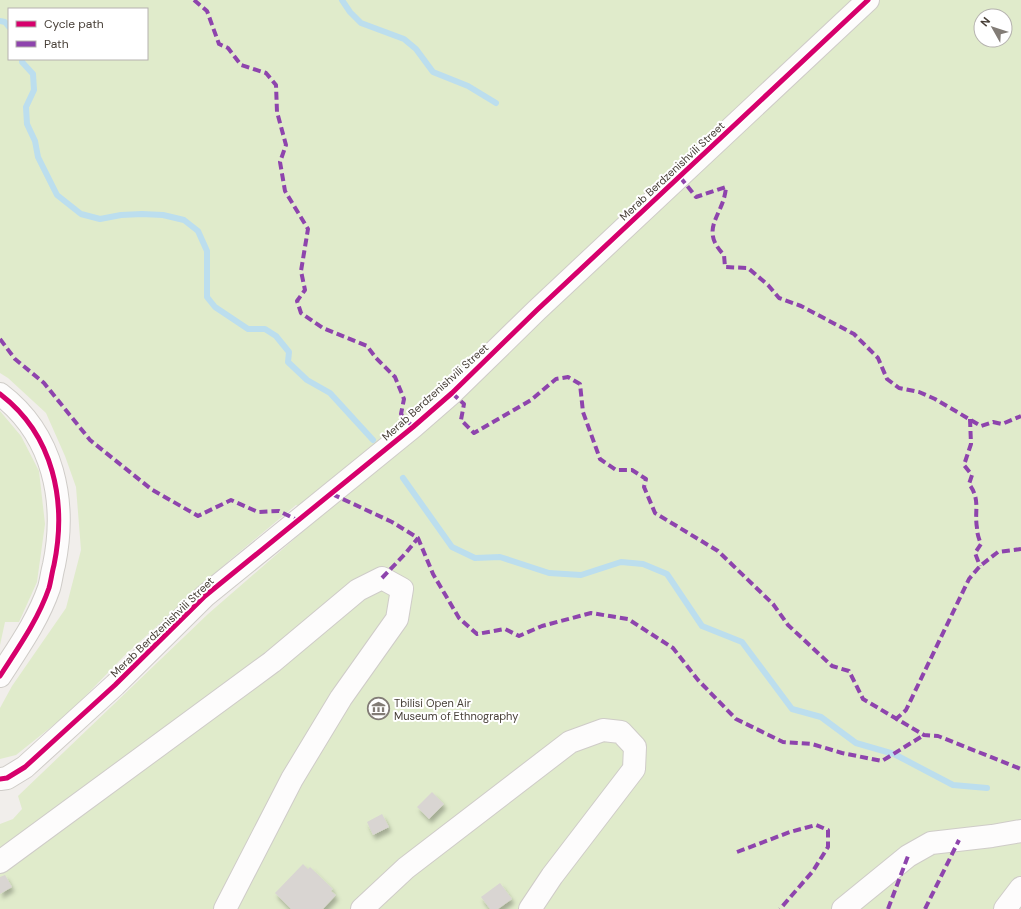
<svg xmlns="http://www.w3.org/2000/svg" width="1021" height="909" font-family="'DM Sans',sans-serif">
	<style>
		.green { fill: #e0ebcb; fill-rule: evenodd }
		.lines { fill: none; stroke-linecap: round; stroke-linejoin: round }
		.stream { stroke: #bcdeee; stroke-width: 6 }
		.building { fill: #d9d5d2; filter: url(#shadow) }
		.minor-casing { stroke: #cfccc8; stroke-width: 24 }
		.minor { stroke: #fdfcfc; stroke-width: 22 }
		.quiet { stroke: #8e44ad; stroke-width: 4; stroke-dasharray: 8 4; stroke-linecap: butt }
		.cycleway-casing { stroke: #fff; stroke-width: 8 }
		.cycleway { stroke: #d6006c; stroke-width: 5 }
		.labels { text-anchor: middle; stroke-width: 4; stroke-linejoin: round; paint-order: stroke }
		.street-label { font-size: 11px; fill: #473f37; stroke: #fff }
		.poi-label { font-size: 11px; fill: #473f37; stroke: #fff; text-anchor: start }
	</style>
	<defs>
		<filter id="shadow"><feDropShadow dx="2.5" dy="4.5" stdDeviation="2" flood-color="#0004"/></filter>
	</defs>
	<rect width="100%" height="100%" fill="#f1eeeb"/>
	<g class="green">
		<path d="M 0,0 L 1021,0 L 1021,909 L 0,909 L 0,824 L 13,819 L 22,809 L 18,796 L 208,614 L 322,515 L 296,505 L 231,559 L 124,656 L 70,712 L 16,755 L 0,759 L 0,708 L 12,686 L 66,608 L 81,550 L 76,487 L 65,456 L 46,413 L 8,378 L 0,373 ZM 9,9 L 147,9 L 147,59 L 9,59 ZM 981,16 L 1005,16 L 1005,40 L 981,40 Z"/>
		<polygon points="0,411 21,436 39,471 45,524 37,582 19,622 5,622 0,645"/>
	</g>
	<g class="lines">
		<g class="stream">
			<polyline points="342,0 350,12 361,23 404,39 416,49 433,72 468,86 496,103"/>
			<polyline points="0,21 5,22 9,27"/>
			<polyline points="22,59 22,62 33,74 34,90 26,107 27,124 35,141 38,157 57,195 81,214 100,219 121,215 142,214 163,215 184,220 198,231 207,251 207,297 215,307 248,329 265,329 276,336 289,352 288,362 307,380 330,393 373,440"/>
			<polyline points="403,478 452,547 475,558 500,557 549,573 581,575 621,562 643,564 667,574 702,626 742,642 792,709 821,717 856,743 894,754 953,785 987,788"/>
		</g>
	</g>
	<g class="building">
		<polygon points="432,792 444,804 429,819 417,807"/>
		<polygon points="382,814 389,827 373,835 367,822"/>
		<polygon points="303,864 308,869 310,867 333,889 331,891 336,895 323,909 291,909 275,893"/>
		<polygon points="5,875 12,887 0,894 0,877"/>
		<polygon points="500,883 512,899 498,909 490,909 481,897"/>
	</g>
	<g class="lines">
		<defs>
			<g id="minor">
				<path d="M 0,394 C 54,435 67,502 54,565 C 52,572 51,581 49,588 C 38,620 18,648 0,676"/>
				<polyline points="0,779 7,778 25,767 115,685 205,596 413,427 452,393 537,310 868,0"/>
				<polyline points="0,862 272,662 358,590 382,578 402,589 397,619 341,698 292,779 225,909"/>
				<polyline points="362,909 406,868 570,742 603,730 621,732 635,747 634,769 552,876 530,909"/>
				<polyline points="843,909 908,856 931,843 992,836 1021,831"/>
				<polyline points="1005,909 1021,888"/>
			</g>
		</defs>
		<use href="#minor" class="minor-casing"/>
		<use href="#minor" class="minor"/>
		<g class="quiet">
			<polyline points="194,0 207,11 219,44 228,48 241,65 266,73 276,85 277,112 286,145 280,162 285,191 308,229 301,271 305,290 297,301 301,313 323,328 367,346 376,358 395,377 404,399 401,414 413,427"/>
			<path d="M 680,177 L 696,197 L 726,187 C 724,216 698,228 724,255 L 725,267 L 748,268 L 768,285 L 779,298 L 801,306 L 854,334 L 878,358 L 887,379 L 899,388 L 919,392 L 935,399 L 981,426 L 993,422 L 1002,424 L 1021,416"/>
			<polyline points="0,339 15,359 44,383 90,440 151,489 198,516 231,500 258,512 279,511 297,520"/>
			<polyline points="452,393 464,404 461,420 474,433 531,400 556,379 568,377 580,384 583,412 600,459 616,470 632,470 646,479 644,487 655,513 718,551 773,604 788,625 832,666 849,671 863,699 924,735 938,736 1021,769"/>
			<path d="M 970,419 L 971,444 L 964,465 L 972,475 L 969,484 C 981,500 974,511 977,528 C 977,534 979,539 981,544 L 975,553 L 980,566"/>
			<polyline points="332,494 392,522 418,538 433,574 459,618 477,634 505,629 519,636 542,626 591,613 628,619 673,648 698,680 736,719 783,742 812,744 842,753 882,761 924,735"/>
			<polyline points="382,578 405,554 418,538"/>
			<polyline points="895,720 906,710 969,579 980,566 998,552 1021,549"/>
			<polyline points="737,852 790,832 816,825 828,830 828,847 813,871 780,909"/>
			<polyline points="888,909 908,856"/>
			<polyline points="925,909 959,840"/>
		</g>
		<defs>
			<g id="cycleway">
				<path d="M 0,394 C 54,435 67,502 54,565 C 52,572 51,581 49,588 C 38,620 18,648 0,676"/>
				<polyline points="0,779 7,778 25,767 115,685 205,596 413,427 452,393 537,310 868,0"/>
			</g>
		</defs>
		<use href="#cycleway" class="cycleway-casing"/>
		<use href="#cycleway" class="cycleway"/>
	</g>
	<defs>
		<symbol id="museum-ring" viewBox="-11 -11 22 22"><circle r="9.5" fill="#fff" stroke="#827c76" stroke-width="1.5"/><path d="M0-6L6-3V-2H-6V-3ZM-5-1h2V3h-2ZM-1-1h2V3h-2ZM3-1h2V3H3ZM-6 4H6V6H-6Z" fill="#827c76"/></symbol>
	</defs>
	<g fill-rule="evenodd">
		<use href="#museum-ring" x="366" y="696" width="25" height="25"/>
	</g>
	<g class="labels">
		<g class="street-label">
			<text transform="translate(672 171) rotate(-43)" y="4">Merab Berdzenishvili Street</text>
			<text transform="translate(435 392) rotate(-42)" y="4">Merab Berdzenishvili Street</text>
			<text transform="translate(162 627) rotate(-44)" y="4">Merab Berdzenishvili Street</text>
		</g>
		<g class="poi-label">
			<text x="394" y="707">Tbilisi Open Air<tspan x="394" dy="13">Museum of Ethnography</tspan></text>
		</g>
	</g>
	<rect x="8" y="8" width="140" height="52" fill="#ffffff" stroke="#b5b2af"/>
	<rect x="16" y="21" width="20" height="6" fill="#d6006c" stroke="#b5b2af"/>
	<text x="44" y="28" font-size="12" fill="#473f37">Cycle path</text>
	<rect x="16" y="41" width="20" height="6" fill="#8e44ad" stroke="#b5b2af"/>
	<text x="44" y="48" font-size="12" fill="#473f37">Path</text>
	<g transform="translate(993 28) rotate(309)"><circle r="19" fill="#ffffff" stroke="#b5b2af"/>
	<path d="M0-3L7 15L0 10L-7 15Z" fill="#827c76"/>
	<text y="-6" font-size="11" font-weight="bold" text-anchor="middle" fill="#473f37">N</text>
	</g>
</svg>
